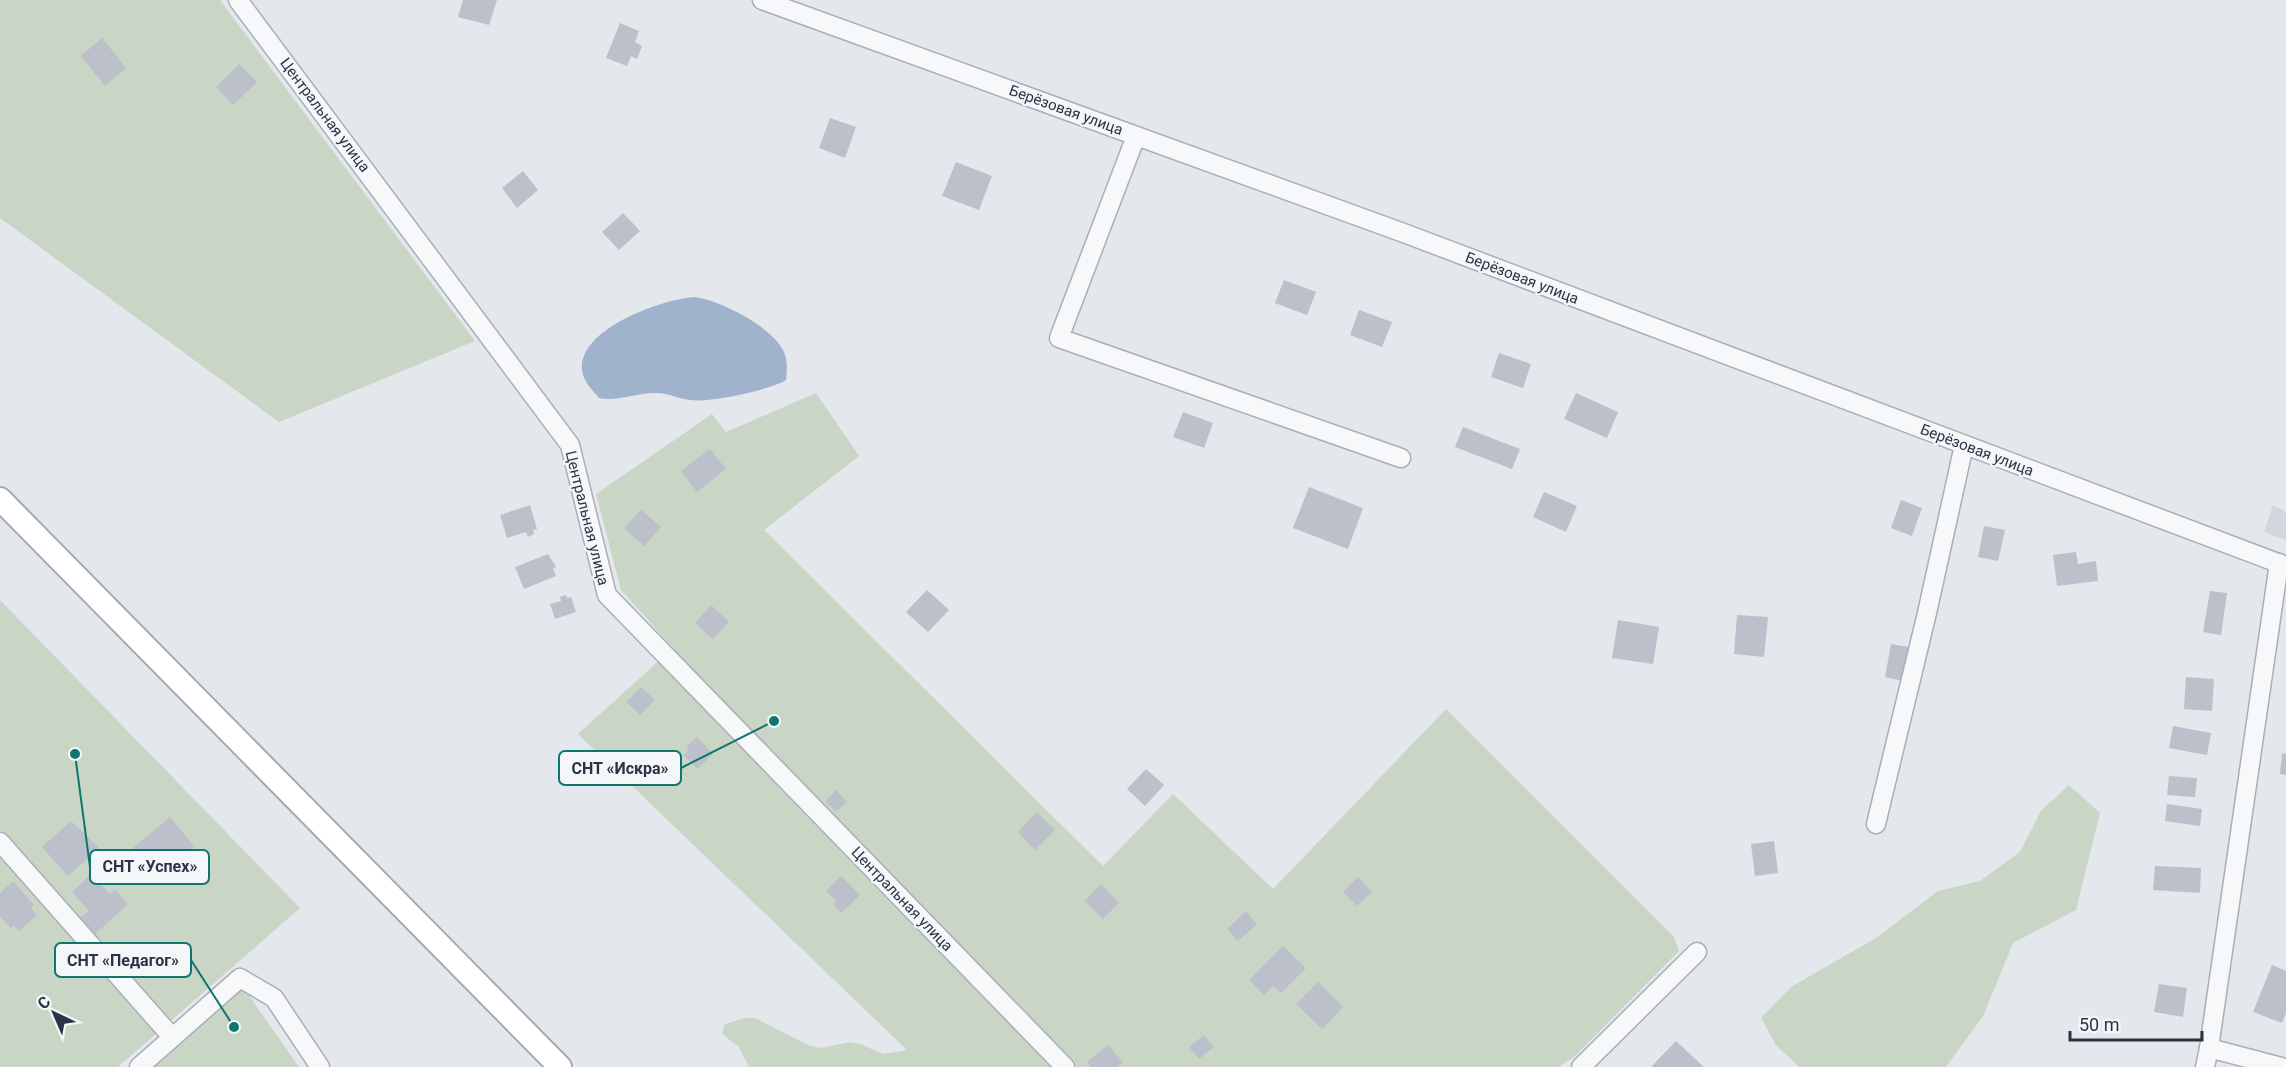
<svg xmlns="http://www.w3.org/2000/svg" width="2286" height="1067" font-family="Roboto,sans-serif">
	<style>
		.built { fill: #d2d6de }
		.green { fill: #c9d6c5 }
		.water { fill: #9fb4cc }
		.building { fill: #bbc0ca }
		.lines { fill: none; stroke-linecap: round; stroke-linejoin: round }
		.minor-casing { stroke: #a9aeb7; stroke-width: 21 }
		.major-casing { stroke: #a3abb8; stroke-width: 26 }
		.minor { stroke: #f7f8fa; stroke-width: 18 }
		.major { stroke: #fff; stroke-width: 22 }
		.labels { text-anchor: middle; stroke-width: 4.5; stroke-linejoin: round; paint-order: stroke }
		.street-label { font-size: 15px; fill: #2b3445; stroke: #f4f6f9 }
		.leader { fill: none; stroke: #0f766e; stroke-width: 2 }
		.callout-dot { fill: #0f766e; stroke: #f4f6f9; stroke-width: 2 }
		.callout { fill: #f4f6f9; stroke: #0f766e; stroke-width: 2 }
		.callout-label { font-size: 16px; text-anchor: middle; font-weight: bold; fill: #2b3445 }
	</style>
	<rect width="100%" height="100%" fill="#e4e7ec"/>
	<polygon class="built" points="2273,505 2286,512 2286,540 2264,532"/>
	<g class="green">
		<polygon points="0,0 220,0 475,341 279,422 0,218"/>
		<polygon points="816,393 859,456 764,530 1103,866 1173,794 1273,889 1446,709 1674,937 1679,951 1574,1057 1558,1067 749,1067 739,1047 722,1034 724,1025 744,1018 755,1018 810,1046 820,1048 850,1042 860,1044 883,1054 907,1050 578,734 673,648 621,590 596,494 712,414 726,432"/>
		<polygon points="0,600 300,908 118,1067 0,1067"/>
		<polygon points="2069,785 2100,813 2076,910 2013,943 1983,1016 1946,1067 1799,1067 1776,1045 1761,1018 1791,987 1876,938 1938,891 1980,881 2020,852 2041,811"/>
		<polygon points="243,987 299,1067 153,1067"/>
	</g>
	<path class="water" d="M 694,297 C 720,300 773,327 784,352 C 788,362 787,370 786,380 C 770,390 709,403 691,400 C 678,399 667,392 654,393 C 635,393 618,402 599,398 C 593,391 586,384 583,375 C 571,331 662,299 694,297 Z"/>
	<g class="building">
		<polygon points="463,0 497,0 489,25 458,17"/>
		<polygon points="620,23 639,31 635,42 642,46 637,59 631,56 627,66 606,58"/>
		<polygon points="102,38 126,68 105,86 81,56"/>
		<polygon points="239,64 257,82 233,105 216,87"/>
		<polygon points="830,118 856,127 845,158 819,148"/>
		<polygon points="956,162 992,176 979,210 942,196"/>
		<polygon points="523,171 538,190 517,208 502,188"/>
		<polygon points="623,213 640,231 619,250 602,232"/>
		<polygon points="1284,280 1316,292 1307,315 1275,303"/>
		<polygon points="1359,310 1392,322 1382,347 1350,335"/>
		<polygon points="1499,353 1531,364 1523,388 1491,377"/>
		<polygon points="1576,393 1618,412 1607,438 1564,419"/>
		<polygon points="1183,412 1213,423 1204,448 1173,437"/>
		<polygon points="1463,427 1520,449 1512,469 1455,447"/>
		<polygon points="710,449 726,469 697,492 681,471"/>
		<polygon points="1309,487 1363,508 1348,549 1293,528"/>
		<polygon points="1544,492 1577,506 1566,532 1533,517"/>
		<polygon points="1901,500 1922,508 1912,536 1891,528"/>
		<polygon points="530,505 537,529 533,530 534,534 528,537 526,532 507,538 500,515"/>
		<polygon points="641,510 661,527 644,546 624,528"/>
		<polygon points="1984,526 2005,530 1998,561 1978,557"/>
		<polygon points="2076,552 2078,564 2096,561 2098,581 2057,586 2053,555"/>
		<polygon points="548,554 556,567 553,568 556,576 524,589 515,567"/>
		<polygon points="927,590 949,610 928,632 906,612"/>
		<polygon points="2210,591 2227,593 2221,635 2203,632"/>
		<polygon points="566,595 567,598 571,597 576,612 555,619 550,604 561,601 560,597"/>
		<polygon points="711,605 729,622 713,639 695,623"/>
		<polygon points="1737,615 1768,617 1764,657 1734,654"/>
		<polygon points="1618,620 1659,627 1653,664 1612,658"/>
		<polygon points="1891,644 1914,648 1908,682 1885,677"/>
		<polygon points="2186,677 2214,679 2212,711 2184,709"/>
		<polygon points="641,687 655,700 640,715 626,702"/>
		<polygon points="2173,726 2211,733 2207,755 2169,748"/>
		<polygon points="697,737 713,754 697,769 684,755 689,750 686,747"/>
		<polygon points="2282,753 2286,754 2286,775 2280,774"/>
		<polygon points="1146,769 1164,785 1145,806 1127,789"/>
		<polygon points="2169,776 2197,778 2195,797 2167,795"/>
		<polygon points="836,790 847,802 836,812 825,801"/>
		<polygon points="2167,804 2202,809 2200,826 2165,821"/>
		<polygon points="1037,812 1055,830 1035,850 1018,832"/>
		<polygon points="170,817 194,846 157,877 133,848"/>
		<polygon points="71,821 99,848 68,876 42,847"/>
		<polygon points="1774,841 1778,873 1755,876 1751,844"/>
		<polygon points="2155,866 2201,868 2200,893 2153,890"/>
		<polygon points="91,874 110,894 115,890 128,904 94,935 79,919 89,911 72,892"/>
		<polygon points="841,876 860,895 841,913 834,905 837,901 826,891"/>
		<polygon points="1358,877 1372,892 1357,906 1343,892"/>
		<polygon points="13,881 34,905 31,908 37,915 19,931 14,925 11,928 0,916 0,893"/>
		<polygon points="1101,884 1119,903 1103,919 1085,901"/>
		<polygon points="1246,911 1257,924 1238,941 1227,929"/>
		<polygon points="1283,946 1306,968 1281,993 1273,986 1264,995 1249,980"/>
		<polygon points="2272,965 2286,971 2286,1013 2282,1023 2253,1012"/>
		<polygon points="1318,982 1343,1007 1322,1029 1296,1004"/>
		<polygon points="2159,984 2187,988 2183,1017 2154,1012"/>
		<polygon points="1204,1035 1214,1047 1199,1059 1189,1047"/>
		<polygon points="1676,1041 1704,1067 1651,1067"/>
		<polygon points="1108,1045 1123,1062 1117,1067 1091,1067 1087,1062"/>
	</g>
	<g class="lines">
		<defs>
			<g id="minor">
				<polyline points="238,0 570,445 607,595 1065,1067"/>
				<polyline points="762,0 1401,232 2286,566"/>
				<polyline points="1136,136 1059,338 1401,458"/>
				<polyline points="2279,563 2209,1048 2281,1067"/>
				<polyline points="1876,824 1927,613 1964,445"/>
				<polyline points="0,842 172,1037"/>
				<polyline points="139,1067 240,978 274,998 320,1067"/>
				<polyline points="1581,1067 1697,952"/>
				<polyline points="2205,1067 2209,1048"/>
			</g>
			<polyline id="major" points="0,499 560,1067"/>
		</defs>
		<use href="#minor" class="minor-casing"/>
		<use href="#major" class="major-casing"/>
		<use href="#minor" class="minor"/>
		<use href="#major" class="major"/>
	</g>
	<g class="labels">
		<g class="street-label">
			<text transform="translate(1066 110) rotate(20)" y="5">Берёзовая улица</text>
			<text transform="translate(325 115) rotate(53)" y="5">Центральная улица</text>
			<text transform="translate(1522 278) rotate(21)" y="5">Берёзовая улица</text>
			<text transform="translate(1977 450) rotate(21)" y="5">Берёзовая улица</text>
			<text transform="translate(587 518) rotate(76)" y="5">Центральная улица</text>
			<text transform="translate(902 899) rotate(46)" y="5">Центральная улица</text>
		</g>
	</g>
	<path class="leader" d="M774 721L681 768M75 754L90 867M234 1027L191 960"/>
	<g class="callout-dot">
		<circle cx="774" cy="721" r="6"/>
		<circle cx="75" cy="754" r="6"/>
		<circle cx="234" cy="1027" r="6"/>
	</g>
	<g class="callout">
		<rect x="559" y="751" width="122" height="34" rx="6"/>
		<rect x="90" y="850" width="119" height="34" rx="6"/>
		<rect x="55" y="943" width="136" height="34" rx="6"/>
	</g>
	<g class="callout-label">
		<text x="620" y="774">СНТ «Искра»</text>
		<text x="150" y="872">СНТ «Успех»</text>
		<text x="123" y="966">СНТ «Педагог»</text>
	</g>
	<g transform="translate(54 1013) rotate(316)" stroke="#f4f6f9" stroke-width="4.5" paint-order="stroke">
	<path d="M0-4.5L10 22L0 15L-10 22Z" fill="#2b3445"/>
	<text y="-9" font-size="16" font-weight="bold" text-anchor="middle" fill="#2b3445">С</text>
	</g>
	<path d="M2070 1031v9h132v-9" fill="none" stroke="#2b3445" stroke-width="3"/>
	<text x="2079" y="1031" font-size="18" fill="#2b3445" stroke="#f4f6f9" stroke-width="4.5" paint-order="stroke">50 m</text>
</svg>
